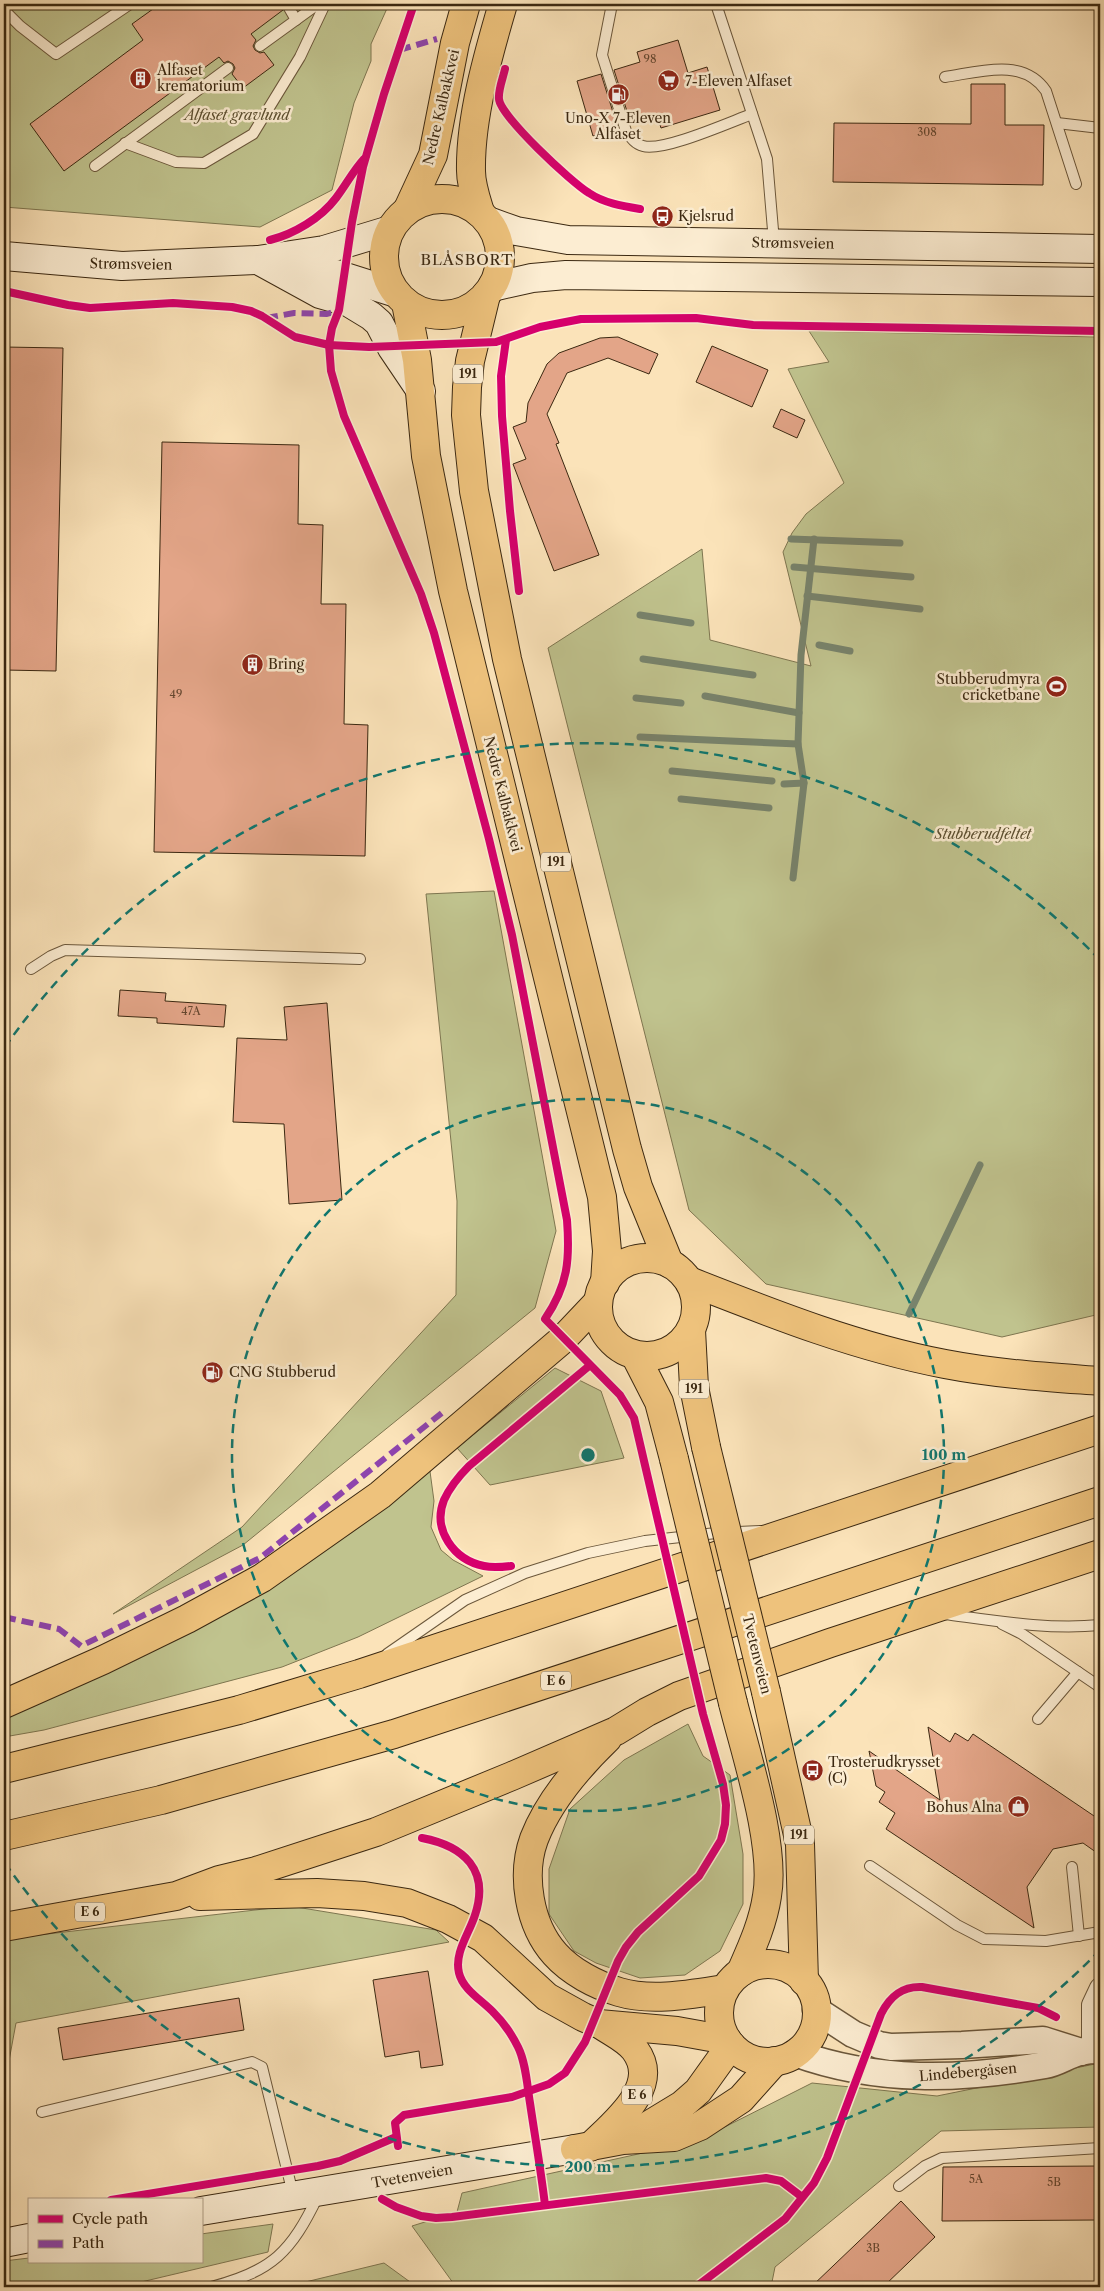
<svg xmlns="http://www.w3.org/2000/svg" width="1104" height="2291" font-family="'Libre Caslon Text',serif">
	<style>
		.green { fill: #c0c38e; stroke: #7e7650 }
		.lines { fill: none; stroke-linecap: round; stroke-linejoin: round }
		.stream { stroke: #78836c; stroke-width: 7 }
		.building { fill: #e3a588; stroke: #3b2811 }
		.service-casing { stroke: #6b573b; stroke-width: 12 }
		.minor-casing { stroke: #6b573b; stroke-width: 22 }
		.tertiary-casing { stroke: #6b573b; stroke-width: 29 }
		.secondary-casing { stroke: #3b2811; stroke-width: 30 }
		.trunk-casing { stroke: #3b2811; stroke-width: 30 }
		.motorway-casing { stroke: #3b2811; stroke-width: 30 }
		.service { stroke: #fcedd2; stroke-width: 10 }
		.minor { stroke: #fcedd2; stroke-width: 20 }
		.tertiary { stroke: #fcedd2; stroke-width: 26 }
		.secondary { stroke: #fcedd2; stroke-width: 28 }
		.trunk { stroke: #eec27c; stroke-width: 28 }
		.motorway { stroke: #eec27c; stroke-width: 28 }
		.trunk-bridge-casing { stroke: #3b2811; stroke-width: 30; stroke-linecap: butt }
		.trunk-bridge { stroke: #eec27c; stroke-width: 28 }
		.quiet { stroke: #8e44ad; stroke-width: 6; stroke-dasharray: 12 6; stroke-linecap: butt }
		.cycleway-casing { stroke: #fcedd2; stroke-width: 11 }
		.cycleway { stroke: #d6006c; stroke-width: 8 }
		.ring { fill: none; stroke: #0f766e; stroke-width: 2.5; stroke-dasharray: 9 6 }
		.labels { text-anchor: middle; stroke-width: 5; stroke-linejoin: round; paint-order: stroke }
		.number-label { font-size: 11px; fill: #65472f }
		.shield { fill: #fcedd2; stroke: #75634b; stroke-width: 1 }
		.shield-label { font-size: 12px; font-weight: bold; fill: #3b2811 }
		.poi-label { font-size: 14px; fill: #3b2811; stroke: #fcedd2; text-anchor: start }
		.street-label { font-size: 14px; fill: #3b2811; stroke: #fcedd2 }
		.park-label { font-size: 14px; font-style: italic; fill: #5c4f30; stroke: #fcedd2 }
		.neighbourhood-label { font-size: 15px; letter-spacing: 1px; fill: #3b2811; stroke: #fcedd2 }
		.centre { fill: #0f766e; stroke: #fcedd2; stroke-width: 2.5 }
		.ring-label { font-size: 15px; text-anchor: middle; font-weight: bold; fill: #0f766e; stroke: #fcedd2; stroke-width: 5; stroke-linejoin: round; paint-order: stroke }
	</style>
	<rect width="100%" height="100%" fill="#fbe3b9"/>
	<filter id="stains"><feTurbulence type="fractalNoise" baseFrequency=".004" numOctaves="4"/><feColorMatrix values="0 0 0 0 .2 0 0 0 0 .09 0 0 0 0 .02 0 0 0 .5 -.17"/></filter>
	<radialGradient id="worn" r=".72"><stop offset=".6" stop-color="#630" stop-opacity="0"/><stop offset="1" stop-color="#630" stop-opacity=".3"/></radialGradient>
	<g class="green">
		<polygon points="4,4 389,4 371,44 371,61 354,103 332,190 260,227 4,207"/>
		<polygon points="809,331 1100,337 1100,1314 1002,1337 766,1284 689,1210 548,648 702,549 710,640 811,666 783,552 792,533 806,514 844,483 788,369 829,362"/>
		<polygon points="494,891 556,1231 535,1308 243,1545 113,1614 242,1527 456,1295 457,1201 426,894"/>
		<polygon points="555,1368 601,1391 624,1458 490,1485 457,1448"/>
		<polygon points="429,1464 434,1501 431,1527 441,1550 453,1560 483,1576 358,1637 282,1667 44,1730 4,1737 4,1709 210,1616"/>
		<polygon points="688,1724 703,1756 730,1775 743,1854 743,1904 720,1951 685,1975 640,1978 596,1963 574,1951 549,1914 549,1869 570,1809 624,1760"/>
		<polygon points="290,1906 436,1930 449,1942 16,2023 4,2088 4,1939"/>
		<polygon points="1100,2063 1100,2127 941,2131 775,2267 771,2287 456,2287 412,2226 457,2212 462,2193 697,2141 812,2083 937,2096"/>
		<polygon points="273,2224 268,2252 120,2287 4,2287 4,2261 29,2258 29,2262 201,2262 201,2234"/>
		<polygon points="384,2263 417,2287 291,2287 293,2285"/>
	</g>
	<g class="lines">
		<g class="stream">
			<polyline points="791,539 900,543"/>
			<polyline points="794,567 911,577"/>
			<polyline points="807,596 920,609"/>
			<polyline points="640,615 691,623"/>
			<polyline points="819,645 850,651"/>
			<polyline points="643,659 753,675"/>
			<polyline points="705,696 799,713"/>
			<polyline points="636,698 681,703"/>
			<polyline points="640,737 798,744"/>
			<polyline points="672,771 772,781"/>
			<polyline points="784,784 804,783"/>
			<polyline points="681,799 769,808"/>
			<polyline points="793,878 804,783 798,744 801,655 814,539"/>
			<polyline points="909,1314 980,1165"/>
		</g>
	</g>
	<g class="building">
		<polygon points="160,4 282,4 283,10 251,34 256,40 253,46 255,50 260,53 264,52 274,65 243,88 232,74 235,68 233,64 228,61 224,63 219,57 64,171 30,124 143,40 132,24"/>
		<polygon points="678,40 688,73 707,67 720,110 661,128 657,116 631,124 614,70 640,62 637,52"/>
		<polygon points="601,74 618,128 593,136 577,81"/>
		<polygon points="971,84 1005,84 1005,125 1044,125 1043,185 833,182 834,123 971,124"/>
		<polygon points="618,337 658,354 649,374 608,358 567,373 547,414 559,443 556,444 599,555 554,571 513,464 526,459 513,427 526,422 528,403 547,364 559,353 600,338"/>
		<polygon points="712,346 768,370 752,407 696,382"/>
		<polygon points="4,347 63,348 56,671 4,670"/>
		<polygon points="781,409 805,420 797,438 773,427"/>
		<polygon points="162,442 299,445 298,524 323,525 321,604 346,604 344,724 368,725 365,856 154,852"/>
		<polygon points="120,990 166,993 165,1001 226,1005 224,1027 157,1023 157,1018 118,1016"/>
		<polygon points="327,1003 342,1200 289,1204 284,1124 233,1122 237,1038 287,1040 284,1007"/>
		<polygon points="928,1727 950,1742 955,1733 968,1741 973,1734 1100,1820 1100,1855 1083,1843 1053,1849 1027,1887 1034,1928 886,1829 895,1813 879,1802 885,1792 876,1786 869,1751 940,1800"/>
		<polygon points="428,1971 443,2065 421,2068 419,2051 385,2057 373,1980"/>
		<polygon points="239,1998 244,2030 63,2060 58,2028"/>
		<polygon points="1100,2166 1100,2216 1097,2216 1098,2220 942,2221 943,2167"/>
		<polygon points="901,2201 935,2237 883,2287 811,2287"/>
	</g>
	<g class="lines">
		<defs>
			<g id="service">
				<path d="M 612,4 L 602,55 L 626,131 C 631,138 635,144 643,146 C 663,152 730,122 752,114"/>
				<polyline points="716,4 767,159 774,242"/>
				<polyline points="288,6 296,20"/>
				<polyline points="4,10 20,26 56,54 130,4"/>
				<polyline points="260,46 318,4"/>
				<path d="M 945,77 C 979,72 1023,57 1046,91 L 1076,184"/>
				<polyline points="1057,123 1100,128"/>
				<polyline points="125,143 176,162 204,163 253,134 300,57 325,4"/>
				<polyline points="95,166 228,68"/>
				<polyline points="31,969 51,956 65,950 360,959"/>
				<path d="M 945,1614 C 997,1621 1048,1630 1100,1625"/>
				<polyline points="1002,1624 1022,1634 1100,1687"/>
				<polyline points="387,1654 465,1600 525,1573 588,1553 645,1541 716,1533 760,1531"/>
				<polyline points="1038,1719 1078,1672"/>
				<polyline points="870,1866 957,1925 984,1939 1046,1941 1100,1932"/>
				<polyline points="1072,1867 1079,1936"/>
				<polyline points="42,2112 252,2062 262,2067 293,2194"/>
				<polyline points="899,2186 925,2166 942,2158 1100,2148"/>
				<path d="M 211,2287 C 273,2271 291,2252 318,2196"/>
			</g>
			<polyline id="minor" points="1092,2050 1092,2005 1100,1988"/>
			<g id="tertiary">
				<polyline points="816,2010 853,2034 879,2045 891,2047 962,2045 1043,2040 1081,2052"/>
				<path d="M 795,2053 C 878,2083 960,2080 1045,2065 C 1058,2063 1069,2054 1081,2052 C 1087,2050 1094,2050 1100,2050"/>
			</g>
			<g id="secondary">
				<polyline points="488,221 516,231 568,240 1100,249"/>
				<polyline points="4,256 122,266 258,260 324,250 390,230"/>
				<polyline points="258,260 320,294 348,302 371,316 379,323 392,348 421,391"/>
				<polyline points="282,265 336,274 396,293"/>
				<polyline points="492,287 532,278 566,275 1100,282"/>
				<polyline points="201,2211 575,2149"/>
				<polyline points="4,2243 29,2238"/>
			</g>
			<g id="trunk">
				<circle cx="442" cy="257" r="58"/>
				<polyline points="408,209 433,155 455,43 466,4"/>
				<path d="M 480,212 C 476,199 471,185 471,171 C 470,118 488,55 503,4"/>
				<polyline points="486,295 470,361 467,387 466,415 474,491 507,659 627,1149 638,1187 669,1263"/>
				<polyline points="406,303 417,360 426,456 453,591 602,1197 607,1251 605,1283"/>
				<circle cx="647" cy="1307" r="49"/>
				<polyline points="691,1330 694,1387 706,1447"/>
				<polyline points="635,1355 659,1402 674,1459"/>
				<polyline points="766,1692 800,1844 804,1981"/>
				<path d="M 733,1703 C 746,1755 776,1845 767,1896 C 763,1923 752,1947 741,1972"/>
				<circle cx="768" cy="2013" r="49"/>
				<polyline points="626,2139 682,2105 698,2091 731,2045"/>
				<polyline points="575,2149 623,2140 674,2137 700,2126 741,2099 775,2061"/>
			</g>
			<g id="motorway">
				<path d="M 689,1281 C 773,1314 856,1347 945,1364 C 997,1374 1048,1377 1100,1381"/>
				<polyline points="4,1704 103,1660 187,1619 262,1578 380,1495 563,1339 598,1302"/>
				<path d="M 607,1739 C 578,1767 549,1800 534,1839 C 521,1875 529,1925 555,1954 C 571,1972 596,1985 619,1992 C 652,2002 692,1994 725,1989"/>
				<polyline points="4,1769 239,1710 359,1674 1100,1429"/>
				<polyline points="4,1836 161,1800 394,1734 1100,1501"/>
				<polyline points="200,1896 317,1893 364,1896 407,1903 448,1919 483,1938 547,1997 583,2017 599,2024 677,2031 727,2040"/>
				<polyline points="4,1927 176,1896 219,1880 256,1871 376,1832 512,1776 616,1731 647,1712 679,1696 830,1643 1100,1554"/>
				<path d="M 590,2147 C 614,2123 662,2087 635,2050 C 627,2039 611,2032 600,2024"/>
			</g>
		</defs>
		<use href="#service" class="service-casing"/>
		<use href="#minor" class="minor-casing"/>
		<use href="#tertiary" class="tertiary-casing"/>
		<use href="#secondary" class="secondary-casing"/>
		<use href="#trunk" class="trunk-casing"/>
		<use href="#motorway" class="motorway-casing"/>
		<use href="#service" class="service"/>
		<use href="#minor" class="minor"/>
		<use href="#tertiary" class="tertiary"/>
		<use href="#secondary" class="secondary"/>
		<use href="#trunk" class="trunk"/>
		<use href="#motorway" class="motorway"/>
		<defs>
			<g id="trunk-bridge">
				<polyline points="706,1447 766,1692"/>
				<polyline points="674,1459 733,1703"/>
			</g>
		</defs>
		<use href="#trunk-bridge" class="trunk-bridge-casing"/>
		<use href="#trunk-bridge" class="trunk-bridge"/>
		<g class="quiet">
			<polyline points="399,50 437,39"/>
			<polyline points="266,318 294,313 327,314 339,310"/>
			<polyline points="4,1617 59,1629 81,1646 260,1558 443,1412"/>
		</g>
		<defs>
			<g id="cycleway">
				<path d="M 505,69 C 503,78 498,90 499,99 C 500,116 572,183 589,193 C 604,203 622,206 640,209"/>
				<path d="M 270,240 C 294,234 321,218 336,198 C 346,185 353,171 364,159"/>
				<polyline points="4,291 68,305 90,308 173,303 232,307 251,311 262,316 295,337 329,345 369,347 496,342 540,327 581,319 696,318 753,325 1100,331"/>
				<polyline points="506,340 501,376 502,416 510,511 519,591"/>
				<path d="M 511,1566 C 502,1567 493,1568 484,1566 C 454,1560 432,1530 444,1500 C 450,1487 460,1475 469,1466 L 589,1366"/>
				<path d="M 422,1838 C 464,1846 490,1870 475,1915 C 469,1934 454,1953 459,1973 C 463,1990 483,2001 494,2013 C 504,2023 512,2035 518,2047 C 526,2063 527,2085 530,2103 C 535,2137 541,2171 545,2205"/>
				<path d="M 398,2146 L 395,2123 L 404,2115 L 512,2097 L 549,2084 L 565,2073 L 585,2042 L 618,1961 L 626,1947 L 638,1932 L 699,1876 L 721,1840 L 725,1824 L 726,1805 L 723,1784 L 703,1714 L 634,1418 L 620,1395 L 545,1319 C 568,1285 570,1260 567,1220 L 512,935 L 489,839 L 434,633 L 421,594 L 344,416 L 331,371 L 329,345 L 332,328 L 339,310 L 352,222 L 363,167 L 384,94 L 414,4"/>
				<polyline points="382,2199 396,2207 421,2216 436,2218 452,2217 766,2178 781,2181 802,2197"/>
				<polyline points="111,2200 318,2166 340,2161 396,2137"/>
				<path d="M 696,2287 L 785,2219 L 814,2183 L 827,2158 L 881,2014 C 890,1996 902,1986 922,1987 L 1038,2008 L 1056,2017"/>
			</g>
		</defs>
		<use href="#cycleway" class="cycleway-casing"/>
		<use href="#cycleway" class="cycleway"/>
	</g>
	<g class="ring">
		<circle cx="588" cy="1455" r="356"/>
		<path d="M1100 1950A712 712 0 0 1 5 1863M5 1047A712 712 0 0 1 1100 960"/>
	</g>
	<defs>
		<symbol id="building-disc" viewBox="-11 -11 22 22"><circle r="9.5" fill="#8f2418" stroke="#fcedd2"/><path d="M-4-6H4V6H1V3H-1V6H-4ZM-2.5-4.3h1.7v1.8h-1.7ZM.8-4.3h1.7v1.8H.8ZM-2.5-1h1.7V.8h-1.7ZM.8-1h1.7V.8H.8Z" fill="#fff"/></symbol>
		<symbol id="supermarket-disc" viewBox="-11 -11 22 22"><circle r="9.5" fill="#8f2418" stroke="#fcedd2"/><path d="M-6-5.5h2.5l.6 2H6L4.5 2H-2.5L-4.4-4H-6ZM-1.5 3.2a1.3 1.3 0 1 0 .1 0ZM3 3.2a1.3 1.3 0 1 0 .1 0Z" fill="#fff"/></symbol>
		<symbol id="fuel-disc" viewBox="-11 -11 22 22"><circle r="9.5" fill="#8f2418" stroke="#fcedd2"/><path d="M-5.5-6h7V0h2V4h1.3V-2.5L3-4.5l.8-.8L6-3V5H2.5V1h-1V6h-7ZM-4.2-4.7v3.2H.2V-4.7Z" fill="#fff"/></symbol>
		<symbol id="bus-disc" viewBox="-11 -11 22 22"><circle r="9.5" fill="#8f2418" stroke="#fcedd2"/><path d="M-5-6H5V4H4V6H2V4H-2V6H-4V4H-5ZM-3.5-4V0h7V-4ZM-3.5 1.2v1.5H-2V1.2ZM2 1.2v1.5H3.5V1.2Z" fill="#fff"/></symbol>
		<symbol id="stadium-disc" viewBox="-11 -11 22 22"><circle r="9.5" fill="#8f2418" stroke="#fcedd2"/><path d="M0-5a6.5 5 0 1 0 0 10a6.5 5 0 1 0 0-10ZM-3.5-1.8h7v3.6h-7Z" fill="#fff"/></symbol>
		<symbol id="shop-disc" viewBox="-11 -11 22 22"><circle r="9.5" fill="#8f2418" stroke="#fcedd2"/><path d="M-5-2.5h2.3a2.7 3.5 0 0 1 5.4 0H5L5.5 6h-11ZM-1.5-2.5h3a1.5 2.3 0 0 0-3 0Z" fill="#fff"/></symbol>
	</defs>
	<g fill-rule="evenodd">
		<use href="#building-disc" x="128" y="66" width="25" height="25"/>
		<use href="#supermarket-disc" x="656" y="68" width="25" height="25"/>
		<use href="#fuel-disc" x="606" y="82" width="25" height="25"/>
		<use href="#bus-disc" x="650" y="204" width="25" height="25"/>
		<use href="#building-disc" x="240" y="652" width="25" height="25"/>
		<use href="#stadium-disc" x="1044" y="674" width="25" height="25"/>
		<use href="#fuel-disc" x="200" y="1360" width="25" height="25"/>
		<use href="#bus-disc" x="800" y="1758" width="25" height="25"/>
		<use href="#shop-disc" x="1006" y="1794" width="25" height="25"/>
	</g>
	<g class="labels">
		<g class="number-label">
			<text x="650" y="63">98</text>
			<text x="927" y="136">308</text>
			<text x="176" y="698">49</text>
			<text x="191" y="1015">47A</text>
			<text x="976" y="2183">5A</text>
			<text x="1054" y="2186">5B</text>
			<text x="873" y="2252">3B</text>
		</g>
		<g class="shield">
			<rect x="453" y="364.5" width="30" height="19" rx="4"/>
			<rect x="541" y="852.5" width="30" height="19" rx="4"/>
			<rect x="679" y="1379.5" width="30" height="19" rx="4"/>
			<rect x="541" y="1671.5" width="30" height="19" rx="4"/>
			<rect x="784" y="1825.5" width="30" height="19" rx="4"/>
			<rect x="75" y="1902.5" width="30" height="19" rx="4"/>
			<rect x="622" y="2085.5" width="30" height="19" rx="4"/>
		</g>
		<g class="shield-label">
			<text x="468" y="378">191</text>
			<text x="556" y="866">191</text>
			<text x="694" y="1393">191</text>
			<text x="556" y="1685">E 6</text>
			<text x="799" y="1839">191</text>
			<text x="90" y="1916">E 6</text>
			<text x="637" y="2099">E 6</text>
		</g>
		<g class="poi-label">
			<text x="157" y="75">Alfaset<tspan x="157" dy="16">krematorium</tspan></text>
			<text x="685" y="86">7-Eleven Alfaset</text>
			<text x="618" y="123" text-anchor="middle">Uno-X 7-Eleven<tspan x="618" dy="16">Alfaset</tspan></text>
			<text x="678" y="221">Kjelsrud</text>
			<text x="268" y="669">Bring</text>
			<text x="1040" y="684" text-anchor="end">Stubberudmyra<tspan x="1040" dy="16">cricketbane</tspan></text>
			<text x="229" y="1377">CNG Stubberud</text>
			<text x="828" y="1767">Trosterudkrysset<tspan x="828" dy="16">(C)</tspan></text>
			<text x="1002" y="1812" text-anchor="end">Bohus Alna</text>
		</g>
		<g class="street-label">
			<text transform="translate(441 107) rotate(-77)" y="5">Nedre Kalbakkvei</text>
			<text transform="translate(793 243) rotate(1)" y="5">Strømsveien</text>
			<text transform="translate(131 264) rotate(1)" y="5">Strømsveien</text>
			<text transform="translate(503 794) rotate(76)" y="5">Nedre Kalbakkvei</text>
			<text transform="translate(757 1654) rotate(76)" y="5">Tvetenveien</text>
			<text transform="translate(968 2072) rotate(-5)" y="5">Lindebergåsen</text>
			<text transform="translate(412 2176) rotate(-10)" y="5">Tvetenveien</text>
		</g>
		<g class="park-label">
			<text x="237" y="120">Alfaset gravlund</text>
			<text x="983" y="839">Stubberudfeltet</text>
		</g>
		<g class="neighbourhood-label">
			<text x="467" y="265">BLÅSBORT</text>
		</g>
	</g>
	<circle cx="588" cy="1455" r="8" class="centre"/>
	<g class="ring-label">
		<text x="944" y="1460">100 m</text>
		<text x="588" y="2172">200 m</text>
	</g>
	<rect width="1104" height="2291" fill="none" stroke="#fbe3b9" stroke-width="20"/>
	<rect x="5" y="5" width="1094" height="2281" fill="none" stroke="#3b2811" stroke-width="2.5"/>
	<rect x="10" y="10" width="1084" height="2271" fill="none" stroke="#3b2811"/>
	<rect x="28" y="2198" width="175" height="65" fill="#fcedd2" stroke="#af9e85"/>
	<rect x="38" y="2215" width="25" height="8" fill="#d6006c" stroke="#af9e85"/>
	<text x="72" y="2224" font-size="15" fill="#3b2811">Cycle path</text>
	<rect x="38" y="2240" width="25" height="8" fill="#8e44ad" stroke="#af9e85"/>
	<text x="72" y="2248" font-size="15" fill="#3b2811">Path</text>
	<rect width="100%" height="100%" filter="url(#stains)"/>
	<rect width="100%" height="100%" fill="url(#worn)"/>
</svg>
